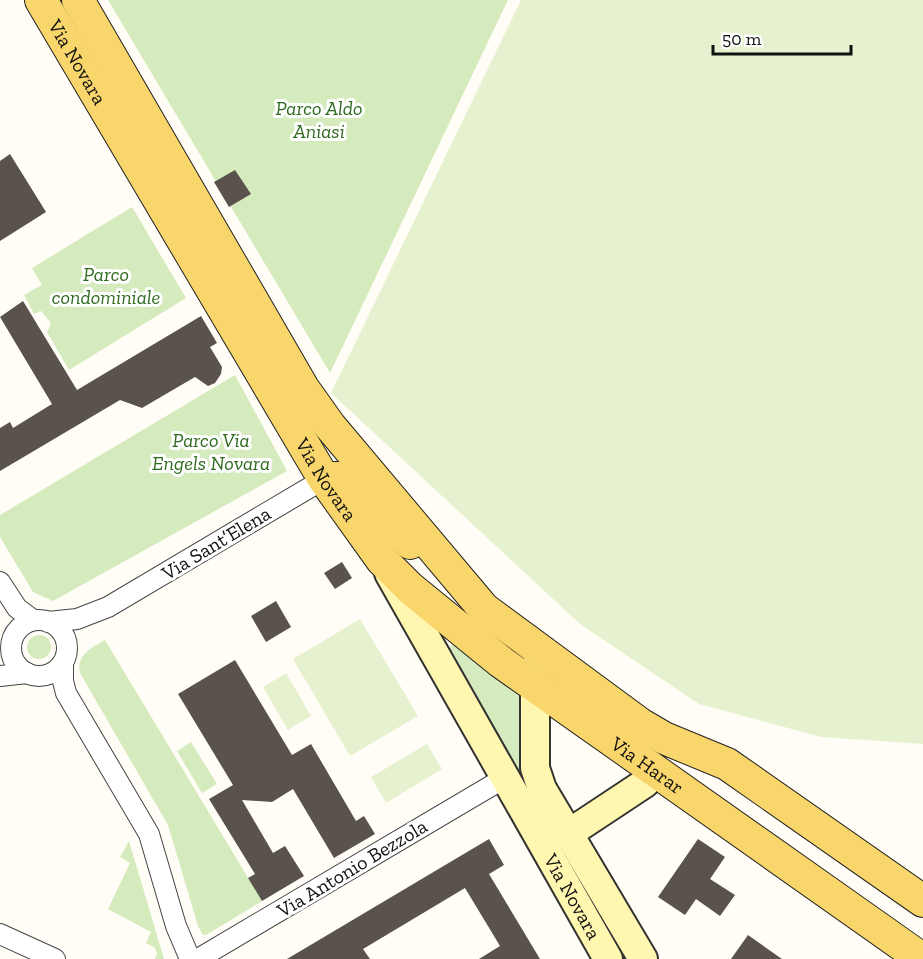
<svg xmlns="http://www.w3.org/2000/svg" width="923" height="959" font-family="'Zilla Slab',serif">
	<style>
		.green { fill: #d5ebbd }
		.pitch { fill: #e6f2cf }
		.building { fill: #5a524d }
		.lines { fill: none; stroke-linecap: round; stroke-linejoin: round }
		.street-casing { stroke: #444; stroke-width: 22 }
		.secondary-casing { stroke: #333; stroke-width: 32 }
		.primary-casing { stroke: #222; stroke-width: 34 }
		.street { stroke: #fff; stroke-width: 20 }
		.secondary { stroke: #fff6b0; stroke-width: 28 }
		.primary { stroke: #f9d66b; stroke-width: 32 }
		.labels { text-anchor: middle; stroke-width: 6; stroke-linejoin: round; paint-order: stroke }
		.street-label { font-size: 20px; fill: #111; stroke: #fff }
		.park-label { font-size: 20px; font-style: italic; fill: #2f6b1f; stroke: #fff }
	</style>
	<rect width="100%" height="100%" fill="#fffdf5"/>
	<g class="green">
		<polygon points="108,0 508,0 330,373"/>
		<polygon points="132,207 186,298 69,370 47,332 51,323 41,311 34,314 24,295 42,285 32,268"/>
		<polygon points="235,375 287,471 53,601 33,592 0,537 0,515"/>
		<circle cx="39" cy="647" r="12"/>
		<path d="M 105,640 L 262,901 L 206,935 L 203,935 L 198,926 L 168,825 L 80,673 C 76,655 91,648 105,640 Z"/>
		<polygon points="452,644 523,691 522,773 518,772 449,650"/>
		<polygon points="191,742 217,784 202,793 177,751"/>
		<polygon points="129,841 164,959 155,959 157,954 155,948 146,943 151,932 108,909 130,863 120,857"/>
	</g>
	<g class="pitch">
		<polygon points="521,0 923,0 923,744 821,737 699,704 580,624 331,393"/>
		<polygon points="360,619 418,716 350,756 293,659"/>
		<polygon points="286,673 311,716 288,730 263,687"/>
		<polygon points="427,744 442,769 386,803 371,777"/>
	</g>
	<g class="building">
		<polygon points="10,154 46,212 0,241 0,161"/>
		<polygon points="235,170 251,194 229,207 214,182"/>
		<polygon points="23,301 77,390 201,316 217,343 210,347 222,367 221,374 215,383 208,386 195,377 142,408 120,400 0,471 0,428 10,422 13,428 52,404 0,317"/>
		<polygon points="342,562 352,578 335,589 324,573"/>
		<polygon points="276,601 291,627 266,642 251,616"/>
		<polygon points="235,660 292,755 311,744 356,821 364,816 375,834 334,858 293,789 272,802 242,800 273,853 285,846 304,876 262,901 248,878 255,874 209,799 233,785 178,694"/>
		<polygon points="489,839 504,865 489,874 540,959 479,959 500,946 465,888 363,949 370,959 287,959"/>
		<polygon points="698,839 725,857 710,879 735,895 720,916 696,899 685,915 658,897"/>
		<polygon points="748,935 782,959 731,959"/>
	</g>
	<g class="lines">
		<defs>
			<g id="street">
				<polyline points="0,582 17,608 33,620"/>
				<circle cx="39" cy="648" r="28"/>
				<polyline points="48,622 77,619 108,607 324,479"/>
				<polyline points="63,663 63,681 66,693 149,834 176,926 190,959"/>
				<polyline points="0,676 27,673"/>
				<polyline points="0,934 55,959"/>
				<polyline points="198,959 506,777"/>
			</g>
			<g id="secondary">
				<path id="s1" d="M 389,573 L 608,959"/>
				<polyline points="535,668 535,768 542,789 643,959"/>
				<polyline points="568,834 645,783 654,768"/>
			</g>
			<g id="primary">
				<path id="s2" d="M 41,0 L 324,479 L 382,560 L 410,588 L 501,662 L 922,959"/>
				<polyline points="78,0 303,388 330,426 484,609 640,724 664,738 727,764 923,901"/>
				<polyline points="333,478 342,478 410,543"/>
			</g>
		</defs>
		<use href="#street" class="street-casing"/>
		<use href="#secondary" class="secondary-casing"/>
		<use href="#primary" class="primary-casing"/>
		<use href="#street" class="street"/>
		<use href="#secondary" class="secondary"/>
		<use href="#primary" class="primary"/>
	</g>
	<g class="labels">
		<g class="street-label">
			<text dy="7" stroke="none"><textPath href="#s2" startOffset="72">Via Novara</textPath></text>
			<text dy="7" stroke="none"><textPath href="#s2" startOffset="558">Via Novara</textPath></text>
			<text transform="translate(216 543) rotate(-31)" y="7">Via Sant’Elena</text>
			<text dy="7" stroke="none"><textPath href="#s2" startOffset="992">Via Harar</textPath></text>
			<text transform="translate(352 868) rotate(-31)" y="7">Via Antonio Bezzola</text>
			<text dy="7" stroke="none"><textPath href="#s1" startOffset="372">Via Novara</textPath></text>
		</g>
		<g class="park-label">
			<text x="319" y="115">Parco Aldo<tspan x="319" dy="23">Aniasi</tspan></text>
			<text x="106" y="281">Parco<tspan x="106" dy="23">condominiale</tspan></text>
			<text x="211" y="447">Parco Via<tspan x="211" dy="23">Engels Novara</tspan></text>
		</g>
	</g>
	<path d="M713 45v9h138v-9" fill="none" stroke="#111111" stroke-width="3"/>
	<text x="722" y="45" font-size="18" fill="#111111" stroke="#ffffff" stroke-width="4.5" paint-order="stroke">50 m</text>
</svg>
